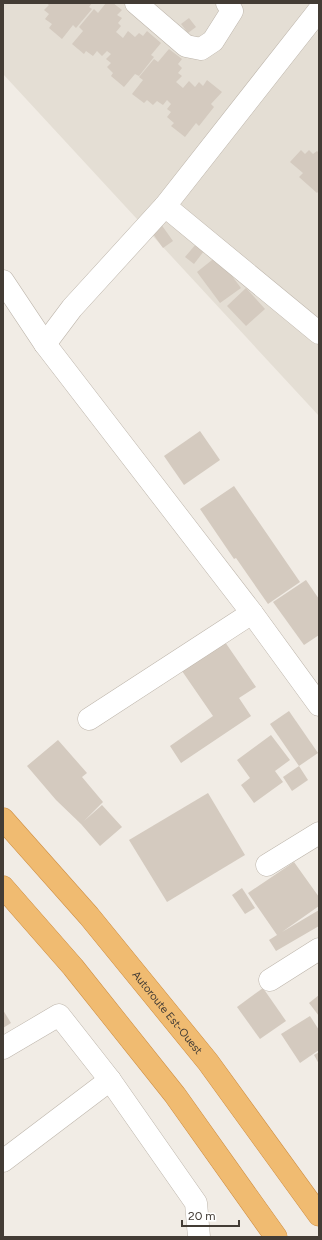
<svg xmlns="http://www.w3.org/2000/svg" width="322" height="1240" font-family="Figtree,sans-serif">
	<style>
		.residential { fill: #e4ded4 }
		.building { fill: #d4cabf }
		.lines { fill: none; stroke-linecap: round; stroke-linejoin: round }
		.minor-casing { stroke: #beb6ac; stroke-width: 23 }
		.highway-casing { stroke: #ce8e42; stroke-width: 23 }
		.minor { stroke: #fff; stroke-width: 22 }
		.highway { stroke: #f0bb71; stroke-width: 22 }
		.labels { text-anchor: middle; stroke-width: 4; stroke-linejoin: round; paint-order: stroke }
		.street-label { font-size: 11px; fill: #433c35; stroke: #fff }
	</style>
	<rect width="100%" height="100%" fill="#f1ece5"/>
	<polygon class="residential" points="3,3 319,3 319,416 3,74"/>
	<g class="building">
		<polygon points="46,3 92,3 89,7 92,9 76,28 73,25 62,39 49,28 52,24 45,19 49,14 44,10 49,5"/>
		<polygon points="106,3 113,3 122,10 117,15 122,18 118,23 121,26 116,32 123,38 128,31 135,37 139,33 143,36 147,31 161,43 151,55 154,57 139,76 135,74 124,87 111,76 113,73 107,67 111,63 106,59 111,54 107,51 102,56 97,51 93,56 86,51 84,54 72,44 83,31 79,27 94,9 98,13"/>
		<polygon points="189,18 196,27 188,33 181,24"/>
		<polygon points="169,49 182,59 178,64 182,68 178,73 182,76 176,82 183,88 189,81 195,87 199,82 203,86 207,80 222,92 211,104 214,107 199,126 196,123 185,137 171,126 174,123 167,117 171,112 167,109 171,104 167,100 163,105 157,101 153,105 147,100 144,103 132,94 143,80 139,77 154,59 158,62"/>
		<polygon points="301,150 305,154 309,150 313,154 317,151 319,153 319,191 317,193 299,177 303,173 290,162"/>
		<polygon points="158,220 173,241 163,248 148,227"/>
		<polygon points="196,244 204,251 194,264 185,257"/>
		<polygon points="217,256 241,288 220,303 197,272"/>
		<polygon points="246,288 265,309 246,326 227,306"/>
		<polygon points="200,431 220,460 184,485 164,456"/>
		<polygon points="234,486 300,582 268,604 236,558 234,559 200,509"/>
		<polygon points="306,580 319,599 319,635 304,645 273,602"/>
		<polygon points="225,642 256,687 239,698 251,716 181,763 170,746 213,716 182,671"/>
		<polygon points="289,711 318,753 299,766 270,724"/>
		<polygon points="271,735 290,760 275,771 283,782 254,803 241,785 250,778 237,760"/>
		<polygon points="58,740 87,773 82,777 103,802 84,821 102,805 122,827 100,846 81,824 56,800 27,766"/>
		<polygon points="299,766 308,780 292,791 283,777"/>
		<polygon points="208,793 245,855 167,902 129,840"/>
		<polygon points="294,862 319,897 319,906 282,932 319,910 319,926 276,951 269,940 277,935 248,893"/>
		<polygon points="242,888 255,908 245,914 232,895"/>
		<polygon points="263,988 286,1021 260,1039 237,1007"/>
		<polygon points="319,995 319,1016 309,1003"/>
		<polygon points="3,1010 11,1023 3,1028"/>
		<polygon points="310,1016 319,1030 319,1050 300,1063 281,1034"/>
		<polygon points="319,1052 319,1064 314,1055"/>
	</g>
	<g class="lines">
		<defs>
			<g id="minor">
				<polyline points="136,3 186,46 201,49 213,41 232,11 227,3"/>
				<polyline points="165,206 319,10"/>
				<polyline points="3,281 45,344 252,613 319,705"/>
				<polyline points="45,344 72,308 165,206 319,333"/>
				<polyline points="89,719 252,613"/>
				<polyline points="267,865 319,833"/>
				<polyline points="270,980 319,949"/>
				<polyline points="3,1048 59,1015 110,1080 196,1203 199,1237"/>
				<polyline points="3,1161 110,1080"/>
			</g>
			<g id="highway">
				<path id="s1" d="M 3,819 L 89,916 L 208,1062 L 319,1215"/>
				<polyline points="3,887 73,967 175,1095 276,1237"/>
			</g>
		</defs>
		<use href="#minor" class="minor-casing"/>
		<use href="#highway" class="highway-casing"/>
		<use href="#minor" class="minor"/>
		<use href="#highway" class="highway"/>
	</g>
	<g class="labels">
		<g class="street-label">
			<text dy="4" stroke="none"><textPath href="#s1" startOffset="254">Autoroute Est-Ouest</textPath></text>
		</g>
	</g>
	<rect width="322" height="1240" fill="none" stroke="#433c35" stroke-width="8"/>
	<path d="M182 1220v6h57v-6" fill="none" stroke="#433c35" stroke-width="2"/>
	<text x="188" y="1220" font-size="12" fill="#433c35" stroke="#ffffff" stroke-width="3" paint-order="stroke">20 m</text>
</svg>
